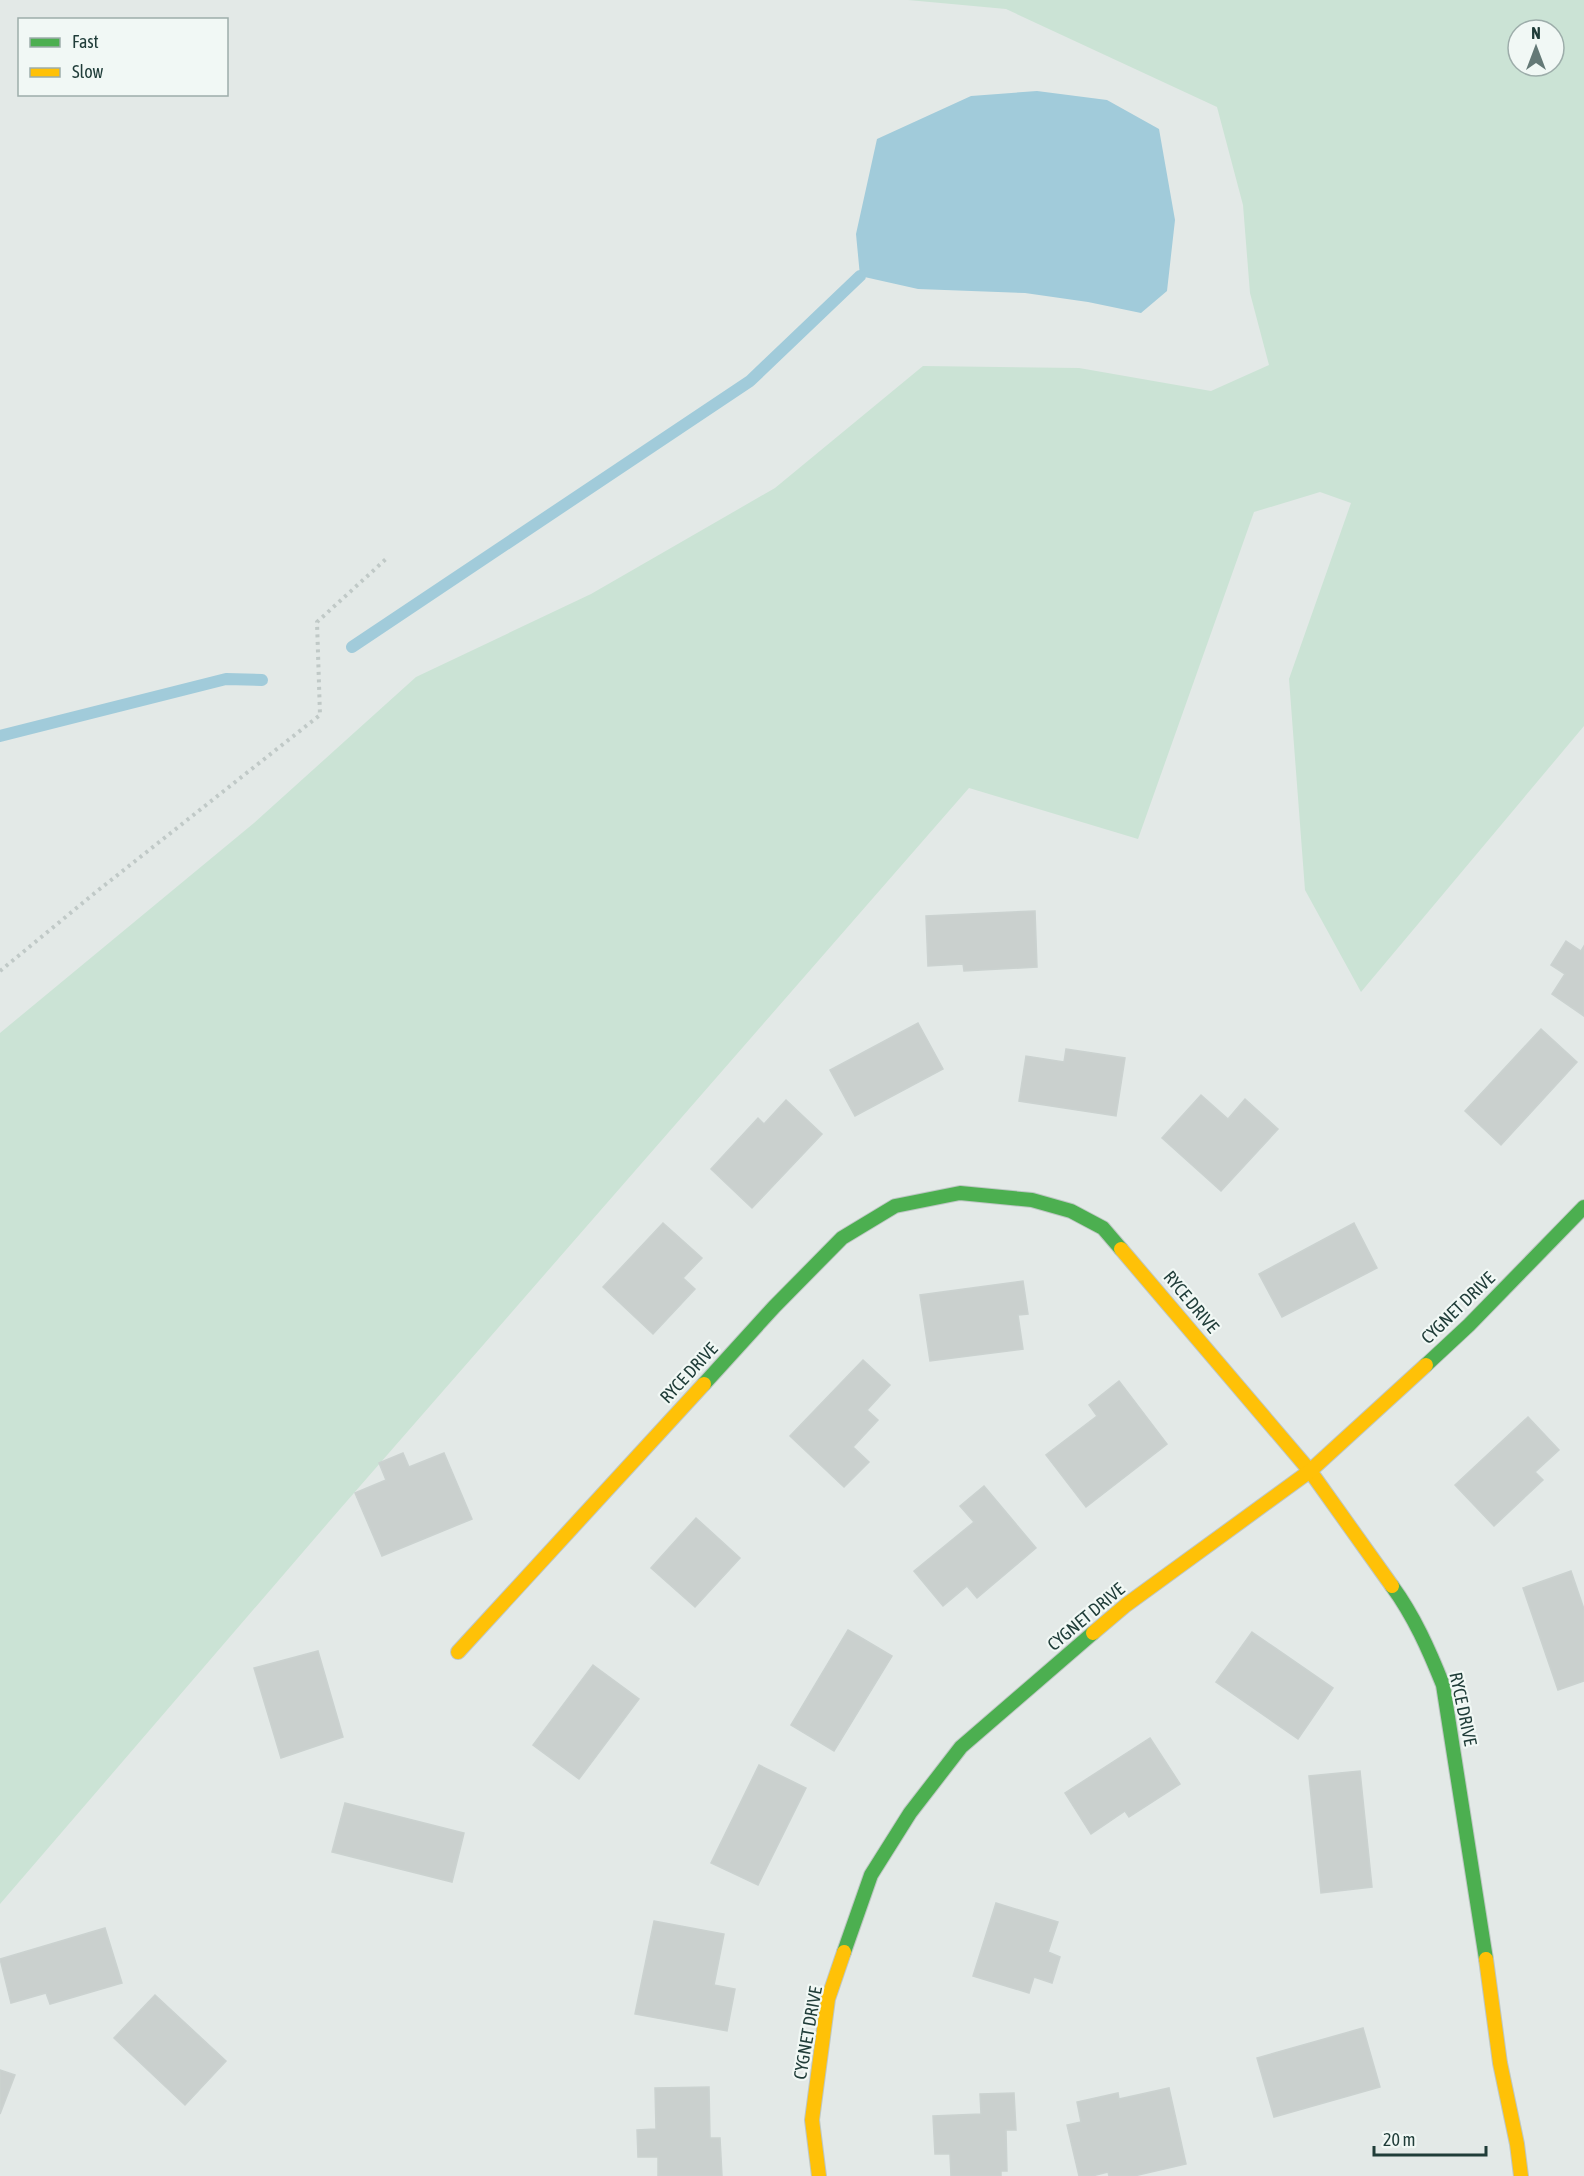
<svg xmlns="http://www.w3.org/2000/svg" width="1584" height="2176" font-family="'Asap Condensed',sans-serif">
	<style>
		.green { fill: #cbe3d5; fill-rule: evenodd }
		.water { fill: #a1cbda }
		.lines { fill: none; stroke-linecap: round; stroke-linejoin: round }
		.stream { stroke: #a1cbda; stroke-width: 12 }
		.building { fill: #cad0ce; stroke: #cbd2d0; stroke-width: 1.5 }
		.fast-casing { stroke: #bec7c4; stroke-width: 16 }
		.slow-casing { stroke: #bec7c4; stroke-width: 16 }
		.path { stroke: #c0c9c7; stroke-width: 4; stroke-dasharray: 3 4.5; stroke-linecap: butt }
		.fast { stroke: #4caf50; stroke-width: 14 }
		.slow { stroke: #ffc107; stroke-width: 14 }
		.labels { text-anchor: middle; stroke-width: 4.5; stroke-linejoin: round; paint-order: stroke }
		.street-label { font-size: 18px; fill: #203d39; stroke: #f1f8f5 }
	</style>
	<rect width="100%" height="100%" fill="#e3e9e7"/>
	<path class="green" d="M 908,0 L 1584,0 L 1584,726 L 1361,992 L 1305,890 L 1289,679 L 1351,503 L 1320,492 L 1254,512 L 1138,839 L 969,788 L 340,1509 L 0,1904 L 0,1033 L 254,823 L 416,677 L 591,594 L 775,488 L 923,366 L 1079,368 L 1211,391 L 1269,365 L 1250,293 L 1243,205 L 1217,107 L 1006,9 ZM 1518,30 L 1554,30 L 1554,66 L 1518,66 Z"/>
	<polygon class="water" points="1037,91 1107,100 1159,129 1175,220 1167,291 1141,313 1088,302 1025,293 918,289 860,276 856,234 877,139 971,96"/>
	<g class="lines">
		<g class="stream">
			<polyline points="352,647 750,381 860,276"/>
			<polyline points="0,736 226,679 262,680"/>
		</g>
	</g>
	<g class="building">
		<polygon points="1035,911 1037,967 964,971 963,964 928,966 926,916"/>
		<polygon points="1566,941 1581,951 1584,946 1584,1016 1552,994 1565,974 1551,965"/>
		<polygon points="918,1023 943,1069 855,1116 830,1070"/>
		<polygon points="1541,1029 1577,1062 1501,1145 1465,1111"/>
		<polygon points="1066,1049 1125,1058 1116,1116 1019,1101 1026,1056 1064,1062"/>
		<polygon points="1201,1095 1228,1119 1245,1099 1278,1129 1221,1191 1162,1138"/>
		<polygon points="786,1100 822,1134 752,1208 711,1169 758,1118 764,1124"/>
		<polygon points="663,1223 702,1258 683,1278 695,1289 653,1334 603,1287"/>
		<polygon points="1354,1223 1377,1268 1282,1317 1259,1274"/>
		<polygon points="1023,1281 1028,1314 1018,1315 1023,1349 930,1361 920,1295"/>
		<polygon points="863,1360 890,1385 867,1410 878,1420 853,1447 869,1462 844,1487 790,1436"/>
		<polygon points="1119,1381 1167,1444 1086,1507 1046,1455 1097,1416 1089,1405"/>
		<polygon points="1528,1417 1559,1450 1535,1472 1543,1480 1494,1526 1455,1485"/>
		<polygon points="403,1453 409,1467 444,1453 472,1519 382,1556 355,1493 386,1480 379,1463"/>
		<polygon points="984,1486 1036,1548 977,1598 967,1586 943,1606 914,1571 974,1522 960,1506"/>
		<polygon points="696,1518 740,1558 695,1607 651,1568"/>
		<polygon points="1571,1571 1584,1609 1584,1681 1558,1690 1523,1588"/>
		<polygon points="848,1630 892,1656 834,1751 791,1725"/>
		<polygon points="1252,1632 1333,1688 1298,1739 1216,1682"/>
		<polygon points="318,1651 343,1737 281,1758 254,1668"/>
		<polygon points="593,1665 639,1699 579,1779 533,1745"/>
		<polygon points="1150,1738 1180,1784 1129,1817 1125,1811 1091,1834 1065,1793"/>
		<polygon points="759,1765 806,1788 758,1885 711,1863"/>
		<polygon points="1360,1771 1372,1887 1321,1893 1309,1776"/>
		<polygon points="345,1803 464,1833 452,1882 332,1852"/>
		<polygon points="996,1903 1058,1922 1048,1952 1060,1957 1052,1983 1034,1977 1029,1993 973,1976"/>
		<polygon points="654,1921 724,1934 714,1985 735,1989 727,2031 635,2014"/>
		<polygon points="105,1928 122,1983 50,2004 46,1993 11,2003 0,1959"/>
		<polygon points="155,1995 226,2061 185,2105 114,2038"/>
		<polygon points="1363,2028 1380,2087 1274,2117 1257,2058"/>
		<polygon points="0,2070 15,2075 0,2114"/>
		<polygon points="709,2087 710,2138 720,2138 722,2176 658,2176 658,2157 638,2157 637,2130 656,2129 655,2088"/>
		<polygon points="1169,2088 1186,2164 1134,2176 1109,2176 1108,2172 1092,2176 1079,2176 1067,2125 1081,2122 1077,2102 1118,2093 1119,2099"/>
		<polygon points="1014,2093 1016,2130 1006,2130 1007,2171 1001,2171 1001,2176 951,2176 950,2154 935,2154 933,2116 981,2114 980,2094"/>
	</g>
	<g class="lines">
		<defs>
			<g id="fast">
				<polyline points="1426,1365 1469,1325 1584,1207"/>
				<polyline points="704,1384 774,1307 842,1238 895,1206 960,1193 1032,1200 1071,1211 1103,1228 1121,1249"/>
				<path d="M 1392,1586 C 1414,1616 1429,1650 1443,1685 L 1486,1959"/>
				<polyline points="844,1952 871,1875 910,1813 961,1747 1093,1633"/>
			</g>
			<g id="slow">
				<polyline points="1121,1249 1310,1471 1392,1586"/>
				<polyline points="1093,1633 1126,1605 1310,1471 1426,1365"/>
				<polyline points="458,1652 704,1384"/>
				<polyline points="1486,1959 1500,2063 1517,2144 1521,2176"/>
				<polyline points="819,2176 812,2120 828,1999 844,1952"/>
			</g>
		</defs>
		<use href="#fast" class="fast-casing"/>
		<use href="#slow" class="slow-casing"/>
		<polyline class="path" points="0,971 96,892 320,715 317,622 386,559"/>
		<use href="#fast" class="fast"/>
		<use href="#slow" class="slow"/>
	</g>
	<g class="labels">
		<g class="street-label">
			<text transform="translate(1191 1302) rotate(50)" y="6">RYCE DRIVE</text>
			<text transform="translate(1458 1308) rotate(-44)" y="6">CYGNET DRIVE</text>
			<text transform="translate(689 1373) rotate(-47)" y="6">RYCE DRIVE</text>
			<text transform="translate(1086 1617) rotate(-40)" y="6">CYGNET DRIVE</text>
			<text transform="translate(1463 1709) rotate(78)" y="6">RYCE DRIVE</text>
			<text transform="translate(808 2033) rotate(-80)" y="6">CYGNET DRIVE</text>
		</g>
	</g>
	<rect x="18" y="18" width="210" height="78" fill="#f1f8f5" stroke="#9dadaa" stroke-width="1.5"/>
	<rect x="30" y="38" width="30" height="9" fill="#4caf50" stroke="#9dadaa" stroke-width="1.5"/>
	<text x="72" y="48" font-size="18" fill="#203d39">Fast</text>
	<rect x="30" y="68" width="30" height="9" fill="#ffc107" stroke="#9dadaa" stroke-width="1.5"/>
	<text x="72" y="78" font-size="18" fill="#203d39">Slow</text>
	<g transform="translate(1536 48)"><circle r="28" fill="#f1f8f5" stroke="#9dadaa" stroke-width="1.5"/>
	<path d="M0-4.5L10 22L0 15L-10 22Z" fill="#647976"/>
	<text y="-9" font-size="16" font-weight="bold" text-anchor="middle" fill="#203d39">N</text>
	</g>
	<path d="M1374 2146v9h112v-9" fill="none" stroke="#203d39" stroke-width="3"/>
	<text x="1383" y="2146" font-size="18" fill="#203d39" stroke="#f1f8f5" stroke-width="4.5" paint-order="stroke">20 m</text>
</svg>
